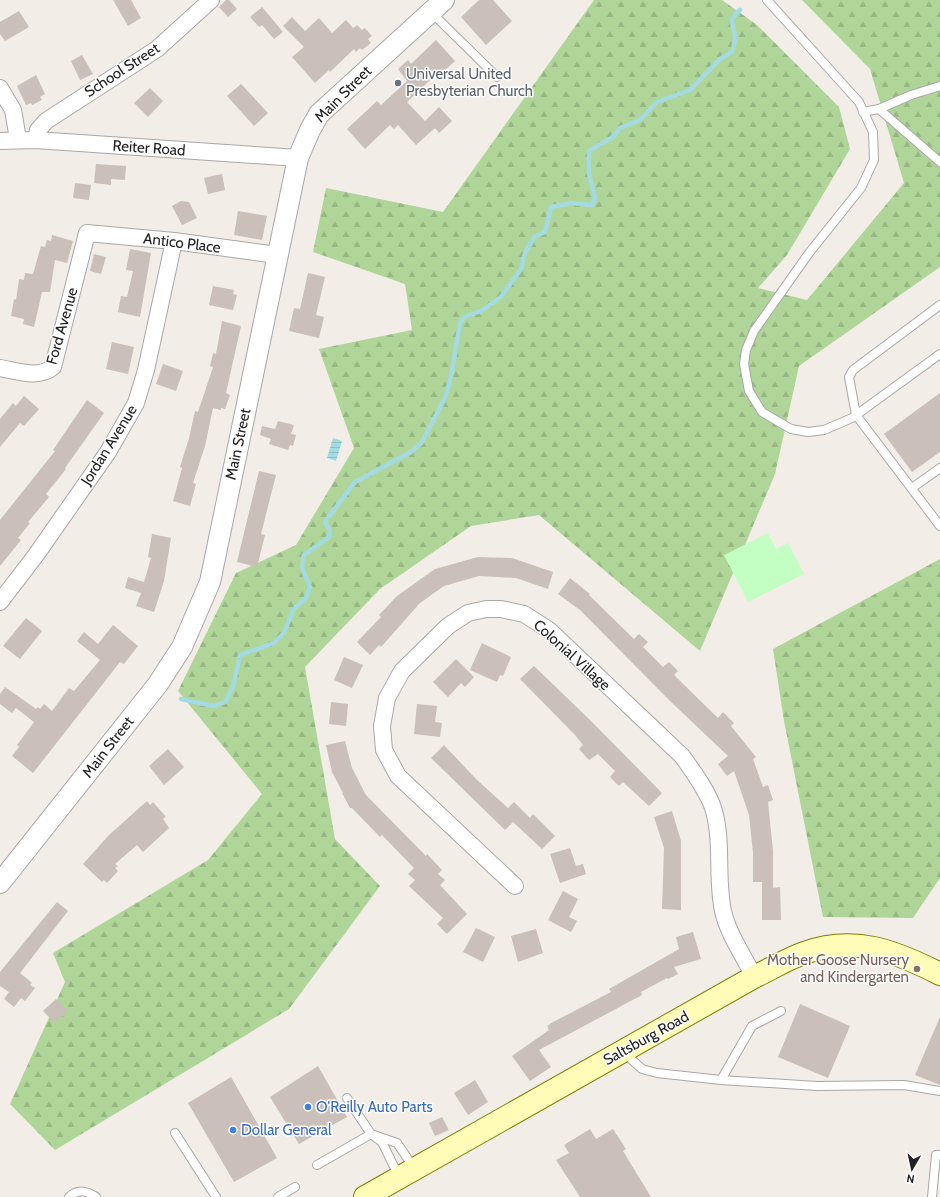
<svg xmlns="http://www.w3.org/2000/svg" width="940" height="1197" font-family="Cabin,sans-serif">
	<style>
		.forest { fill: url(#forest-firs) }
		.park { fill: #c3fec2 }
		.water { fill: url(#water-rules) }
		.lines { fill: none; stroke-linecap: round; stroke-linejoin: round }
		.stream { stroke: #a4dbe3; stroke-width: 4.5 }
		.building { fill: #cabfb9 }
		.service-casing { stroke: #a8a8a8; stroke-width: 10 }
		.minor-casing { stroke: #a8a8a8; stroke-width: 18 }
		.tertiary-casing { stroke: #a8a8a8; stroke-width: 22 }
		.secondary-casing { stroke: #7e8000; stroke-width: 24 }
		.service { stroke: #fff; stroke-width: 8 }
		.minor { stroke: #fff; stroke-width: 16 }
		.tertiary { stroke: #fff; stroke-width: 20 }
		.secondary { stroke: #fffcb8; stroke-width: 22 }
		.worship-dot { fill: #6b7280; stroke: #fff; stroke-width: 1.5 }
		.education-dot { fill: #8d6e63; stroke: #fff; stroke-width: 1.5 }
		.shop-dot { fill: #3f7fe0; stroke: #fff; stroke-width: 1.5 }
		.labels { text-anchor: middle; stroke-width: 3; stroke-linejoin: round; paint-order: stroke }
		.street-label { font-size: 15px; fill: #212121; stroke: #fff }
		.worship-label { font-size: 15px; fill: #5b616d; stroke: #fff; text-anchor: start }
		.education-label { font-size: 15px; fill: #785e54; stroke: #fff; text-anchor: end }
		.shop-label { font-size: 15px; fill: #366cbe; stroke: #fff; text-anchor: start }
	</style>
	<defs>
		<pattern id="forest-firs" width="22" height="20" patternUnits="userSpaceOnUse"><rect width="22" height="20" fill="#b0d598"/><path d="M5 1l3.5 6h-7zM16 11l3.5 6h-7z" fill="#97b783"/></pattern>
		<pattern id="water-rules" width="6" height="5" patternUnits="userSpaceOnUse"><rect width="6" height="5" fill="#a4dbe3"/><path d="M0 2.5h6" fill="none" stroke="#8dbcc2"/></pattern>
	</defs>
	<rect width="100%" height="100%" fill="#f2ede7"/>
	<g class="forest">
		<polygon points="594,0 722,0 757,25 839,107 850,149 787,255 758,288 807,300 904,183 870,69 802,0 940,0 940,267 799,366 775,474 700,651 539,515 471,526 380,589 305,667 335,839 380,886 289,1009 55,1150 10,1104 65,982 53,953 208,860 262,794 178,691 236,573 296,545 354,448 319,349 412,330 405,284 313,252 326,188 443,212"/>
		<polygon points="940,559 940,878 913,918 823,917 784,721 773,649"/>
	</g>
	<polygon class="park" points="768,533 776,549 788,543 804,574 748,602 724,555"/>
	<polygon class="water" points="333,438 342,441 336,461 327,458"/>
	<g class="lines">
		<path class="stream" d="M 181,699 L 214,706 L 225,702 L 233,687 L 240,655 L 274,643 L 284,633 L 293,610 L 306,598 L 310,587 L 302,568 L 304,555 L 329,537 L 330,530 L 325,522 L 355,482 L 411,452 L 422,442 L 445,398 L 451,377 L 460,323 L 464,317 L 481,311 L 501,297 L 521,269 L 525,253 L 535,236 L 545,232 L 551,207 L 571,203 L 592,205 L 595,198 L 589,174 L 589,151 L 613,137 L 620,128 L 640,120 L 657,102 L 690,90 L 720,59 L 732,52 C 733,47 736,41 735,36 C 733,22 727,21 740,10"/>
	</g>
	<g class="building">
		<polygon points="113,0 131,0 141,18 128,26"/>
		<polygon points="226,0 229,0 237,9 228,17 219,7"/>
		<polygon points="479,0 493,0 512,21 486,45 461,17"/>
		<polygon points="262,7 283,32 274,39 262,25 259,27 250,17"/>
		<polygon points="19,11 29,27 5,41 0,34 0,22"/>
		<polygon points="292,17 305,31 319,18 332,33 346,20 353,28 357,25 362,30 365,28 372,36 368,39 371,43 362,50 360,48 356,52 354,49 330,72 329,70 315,83 292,57 304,47 283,26"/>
		<polygon points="436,40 455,61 444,71 442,69 407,102 425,121 439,107 452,121 439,133 435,128 416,145 398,125 394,129 390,125 365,149 347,129 377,101 381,105 407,81 398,69 408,60 411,64"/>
		<polygon points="82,55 93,74 80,80 71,61"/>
		<polygon points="36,75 45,94 40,97 42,100 32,105 31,103 26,105 17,86"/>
		<polygon points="241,84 268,113 254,126 227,96"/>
		<polygon points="150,88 163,101 148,117 134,103"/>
		<polygon points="96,164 126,166 125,180 111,179 111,185 94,183"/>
		<polygon points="222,174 225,190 208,194 204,178"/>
		<polygon points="75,183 91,185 89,200 73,198"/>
		<polygon points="181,201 189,202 197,218 182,225 172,206"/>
		<polygon points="238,211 267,216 262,240 234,235"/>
		<polygon points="52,235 73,241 67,263 55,260 50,292 42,292 34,327 23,324 24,319 11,316 14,299 16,300 19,279 24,280 25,273 33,274 41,246 45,247 47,240 51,241"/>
		<polygon points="130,249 151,253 140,317 118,312 121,296 127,297 133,271 126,270"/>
		<polygon points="94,254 106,257 101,274 90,271"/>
		<polygon points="308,273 325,277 316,315 324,317 319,338 289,331 294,308 300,309"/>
		<polygon points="213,286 234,290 233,294 237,295 233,310 209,305"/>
		<polygon points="222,321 241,326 226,393 230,395 225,409 221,408 221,410 213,408 205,446 193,483 196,484 190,506 173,501 182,468 180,467 189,438 195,411 198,412 213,367 210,366 213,353 216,354"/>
		<polygon points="112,342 134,347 128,374 106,369"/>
		<polygon points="163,364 183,371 176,391 156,384"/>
		<polygon points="940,393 940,452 912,472 884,434"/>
		<polygon points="24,396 39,409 24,426 20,423 0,447 0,419 13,403 16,406"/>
		<polygon points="87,400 104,413 65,468 66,469 46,494 49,497 28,522 30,523 18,538 21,540 0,566 0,520 55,451 53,450"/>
		<polygon points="278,421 294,425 291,434 296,435 293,446 290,445 288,450 269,444 271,439 260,435 262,426 275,429"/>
		<polygon points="259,471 276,475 261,534 265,535 257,567 237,562"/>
		<polygon points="152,534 171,538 164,581 154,612 136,606 141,593 125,588 128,577 144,582 151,558 148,557"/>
		<polygon points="478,557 512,558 553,572 548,589 516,578 479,576 444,586 420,603 381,647 379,645 370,655 357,642 381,617 379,615 397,596 435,569"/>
		<polygon points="570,578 590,594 589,595 634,639 639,634 648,642 643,647 663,667 669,662 678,671 674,675 718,718 723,712 734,723 731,726 756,757 753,759 763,787 768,785 773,800 768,802 773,851 773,888 780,887 781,920 762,920 762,882 753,882 753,853 749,815 734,771 727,776 718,764 728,756 669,700 580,610 558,594"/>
		<polygon points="26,618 42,631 20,659 3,646"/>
		<polygon points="113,625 138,646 124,664 120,662 33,773 12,756 19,747 17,745 34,722 16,708 12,713 0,704 0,694 5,687 36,709 38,707 40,709 44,704 52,711 69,688 74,691 100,660 77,641 84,632 98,644"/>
		<polygon points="482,643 511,657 503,676 500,675 497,682 470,670"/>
		<polygon points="344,657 363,665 352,688 334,680"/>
		<polygon points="456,659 474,677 465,687 461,683 448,697 433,682"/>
		<polygon points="534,666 590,720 662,793 649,806 623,782 619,786 610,777 615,771 598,754 589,760 579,749 583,745 575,735 520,679"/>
		<polygon points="331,702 348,704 346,726 329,724"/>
		<polygon points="417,704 437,706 435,722 442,723 440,737 414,734"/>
		<polygon points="345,741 352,768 366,795 426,856 427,854 442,870 438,874 445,880 440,885 467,914 447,934 437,924 443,918 409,886 415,880 408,874 414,868 382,835 380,837 352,808 350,808 342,793 343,793 332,772 326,745"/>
		<polygon points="444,745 477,780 508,808 514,802 530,818 533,814 555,836 542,849 513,822 505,830 431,758"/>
		<polygon points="168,749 184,767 164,785 149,766"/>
		<polygon points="147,801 150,805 153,802 166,817 163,819 169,828 143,852 137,845 115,864 118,866 115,868 118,871 107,883 104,880 102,882 83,864 109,835"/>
		<polygon points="672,811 681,841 681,910 662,909 664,848 654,817"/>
		<polygon points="570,848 576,866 583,864 586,874 560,883 550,854"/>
		<polygon points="563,891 578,899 569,917 577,921 571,932 548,920"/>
		<polygon points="57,902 68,911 20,973 32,983 30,985 35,988 25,1001 21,998 14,1007 4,999 9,992 0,986 0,972"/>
		<polygon points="476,928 495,937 483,962 463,952"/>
		<polygon points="536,929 543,953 518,962 511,936"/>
		<polygon points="693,932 701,959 674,967 678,974 668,979 667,978 641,992 642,995 539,1050 551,1067 530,1081 512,1056 549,1030 547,1026 553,1022 611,992 609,989 679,949 676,937"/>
		<polygon points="56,999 68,1011 55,1023 43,1011"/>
		<polygon points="800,1004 850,1026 828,1078 778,1057"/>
		<polygon points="940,1017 940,1085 915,1075"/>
		<polygon points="318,1066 347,1117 299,1144 270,1097"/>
		<polygon points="231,1077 277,1158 234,1182 188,1103"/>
		<polygon points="475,1080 488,1102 468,1115 454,1093"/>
		<polygon points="442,1117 449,1130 435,1136 429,1123"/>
		<polygon points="590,1129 596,1139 613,1129 626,1149 623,1151 651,1197 580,1197 556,1160 569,1153 564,1145"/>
	</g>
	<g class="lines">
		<defs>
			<g id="service">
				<polyline points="767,0 859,102 873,132 874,160 861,188 809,253 754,331 746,350 744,364 749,391 762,412 791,429 808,432 824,430 852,418 940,354"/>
				<polyline points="431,12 497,77"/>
				<polyline points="879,109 911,95 940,86"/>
				<polyline points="863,112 879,109 940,162"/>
				<polyline points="940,305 853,370 849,377 856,415 940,526"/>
				<polyline points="912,488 940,468"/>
				<polyline points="625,1051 631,1059 642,1069 657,1073 721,1080 817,1086 904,1085 940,1091"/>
				<polyline points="721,1080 752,1026 781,1011"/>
				<polyline points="347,1098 371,1134 382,1142 399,1177"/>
				<polyline points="175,1133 216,1197"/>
				<polyline points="317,1165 371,1134 397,1143 414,1168"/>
				<path d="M 69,1197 C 78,1188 87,1191 96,1197"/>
				<polyline points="278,1197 295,1187"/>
				<polyline points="932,1197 936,1155 940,1155"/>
			</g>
			<g id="minor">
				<polyline points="0,88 13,110 18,139"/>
				<polyline points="36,140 38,130 46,121 157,49 211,0"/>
				<polyline points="0,141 36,140 298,158"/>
				<path d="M 0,368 C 17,371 39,379 53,367 L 87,233 L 174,241 L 277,255"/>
				<polyline points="0,602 36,555 108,452 136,403 146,370 174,241"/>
				<path d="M 515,886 L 398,776 L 384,750 L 382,726 L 387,698 L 402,671 L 448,626 L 468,613 L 486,609 L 501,609 L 524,614 L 549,630 L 682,756 C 693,771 709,793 714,811 C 723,844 716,879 723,911 C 728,934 744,956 754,977"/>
			</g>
			<polyline id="tertiary" points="0,883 158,684 182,647 210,582 298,158 310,130 319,114 444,0"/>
			<path id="secondary" d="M 365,1197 L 754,977 C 771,969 787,959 804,953 C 855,935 895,951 940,974"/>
		</defs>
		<use href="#service" class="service-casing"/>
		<use href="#minor" class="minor-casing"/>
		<use href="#tertiary" class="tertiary-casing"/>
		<use href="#secondary" class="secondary-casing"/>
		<use href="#service" class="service"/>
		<use href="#minor" class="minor"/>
		<use href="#tertiary" class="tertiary"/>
		<use href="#secondary" class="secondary"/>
	</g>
	<circle class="worship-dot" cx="398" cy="83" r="4"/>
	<circle class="education-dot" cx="917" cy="969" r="4"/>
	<g class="shop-dot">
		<circle cx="308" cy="1107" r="4"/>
		<circle cx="233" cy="1130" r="4"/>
	</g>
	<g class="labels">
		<g class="street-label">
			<text transform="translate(122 70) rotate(-33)" y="5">School Street</text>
			<text transform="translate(343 94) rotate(-45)" y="5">Main Street</text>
			<text transform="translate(149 148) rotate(4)" y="5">Reiter Road</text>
			<text transform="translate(182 243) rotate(7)" y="5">Antico Place</text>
			<text transform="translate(62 326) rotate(-74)" y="5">Ford Avenue</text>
			<text transform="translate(238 444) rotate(-78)" y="5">Main Street</text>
			<text transform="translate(109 445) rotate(-58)" y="5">Jordan Avenue</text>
			<text transform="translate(572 655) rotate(42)" y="5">Colonial Village</text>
			<text transform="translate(108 747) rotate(-52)" y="5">Main Street</text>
			<text transform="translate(646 1038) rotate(-29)" y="5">Saltsburg Road</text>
		</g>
		<g class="worship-label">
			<text x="406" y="79">Universal United<tspan x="406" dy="17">Presbyterian Church</tspan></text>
		</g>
		<g class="education-label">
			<text x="909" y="965">Mother Goose Nursery<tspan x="909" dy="17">and Kindergarten</tspan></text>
		</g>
		<g class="shop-label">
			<text x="316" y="1112">O'Reilly Auto Parts</text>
			<text x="241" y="1135">Dollar General</text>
		</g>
	</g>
	<g transform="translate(912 1169) rotate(189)" stroke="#ffffff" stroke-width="3" paint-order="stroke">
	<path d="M0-3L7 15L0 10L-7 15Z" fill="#212121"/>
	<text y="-6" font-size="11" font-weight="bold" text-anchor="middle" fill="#212121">N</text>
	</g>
</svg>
